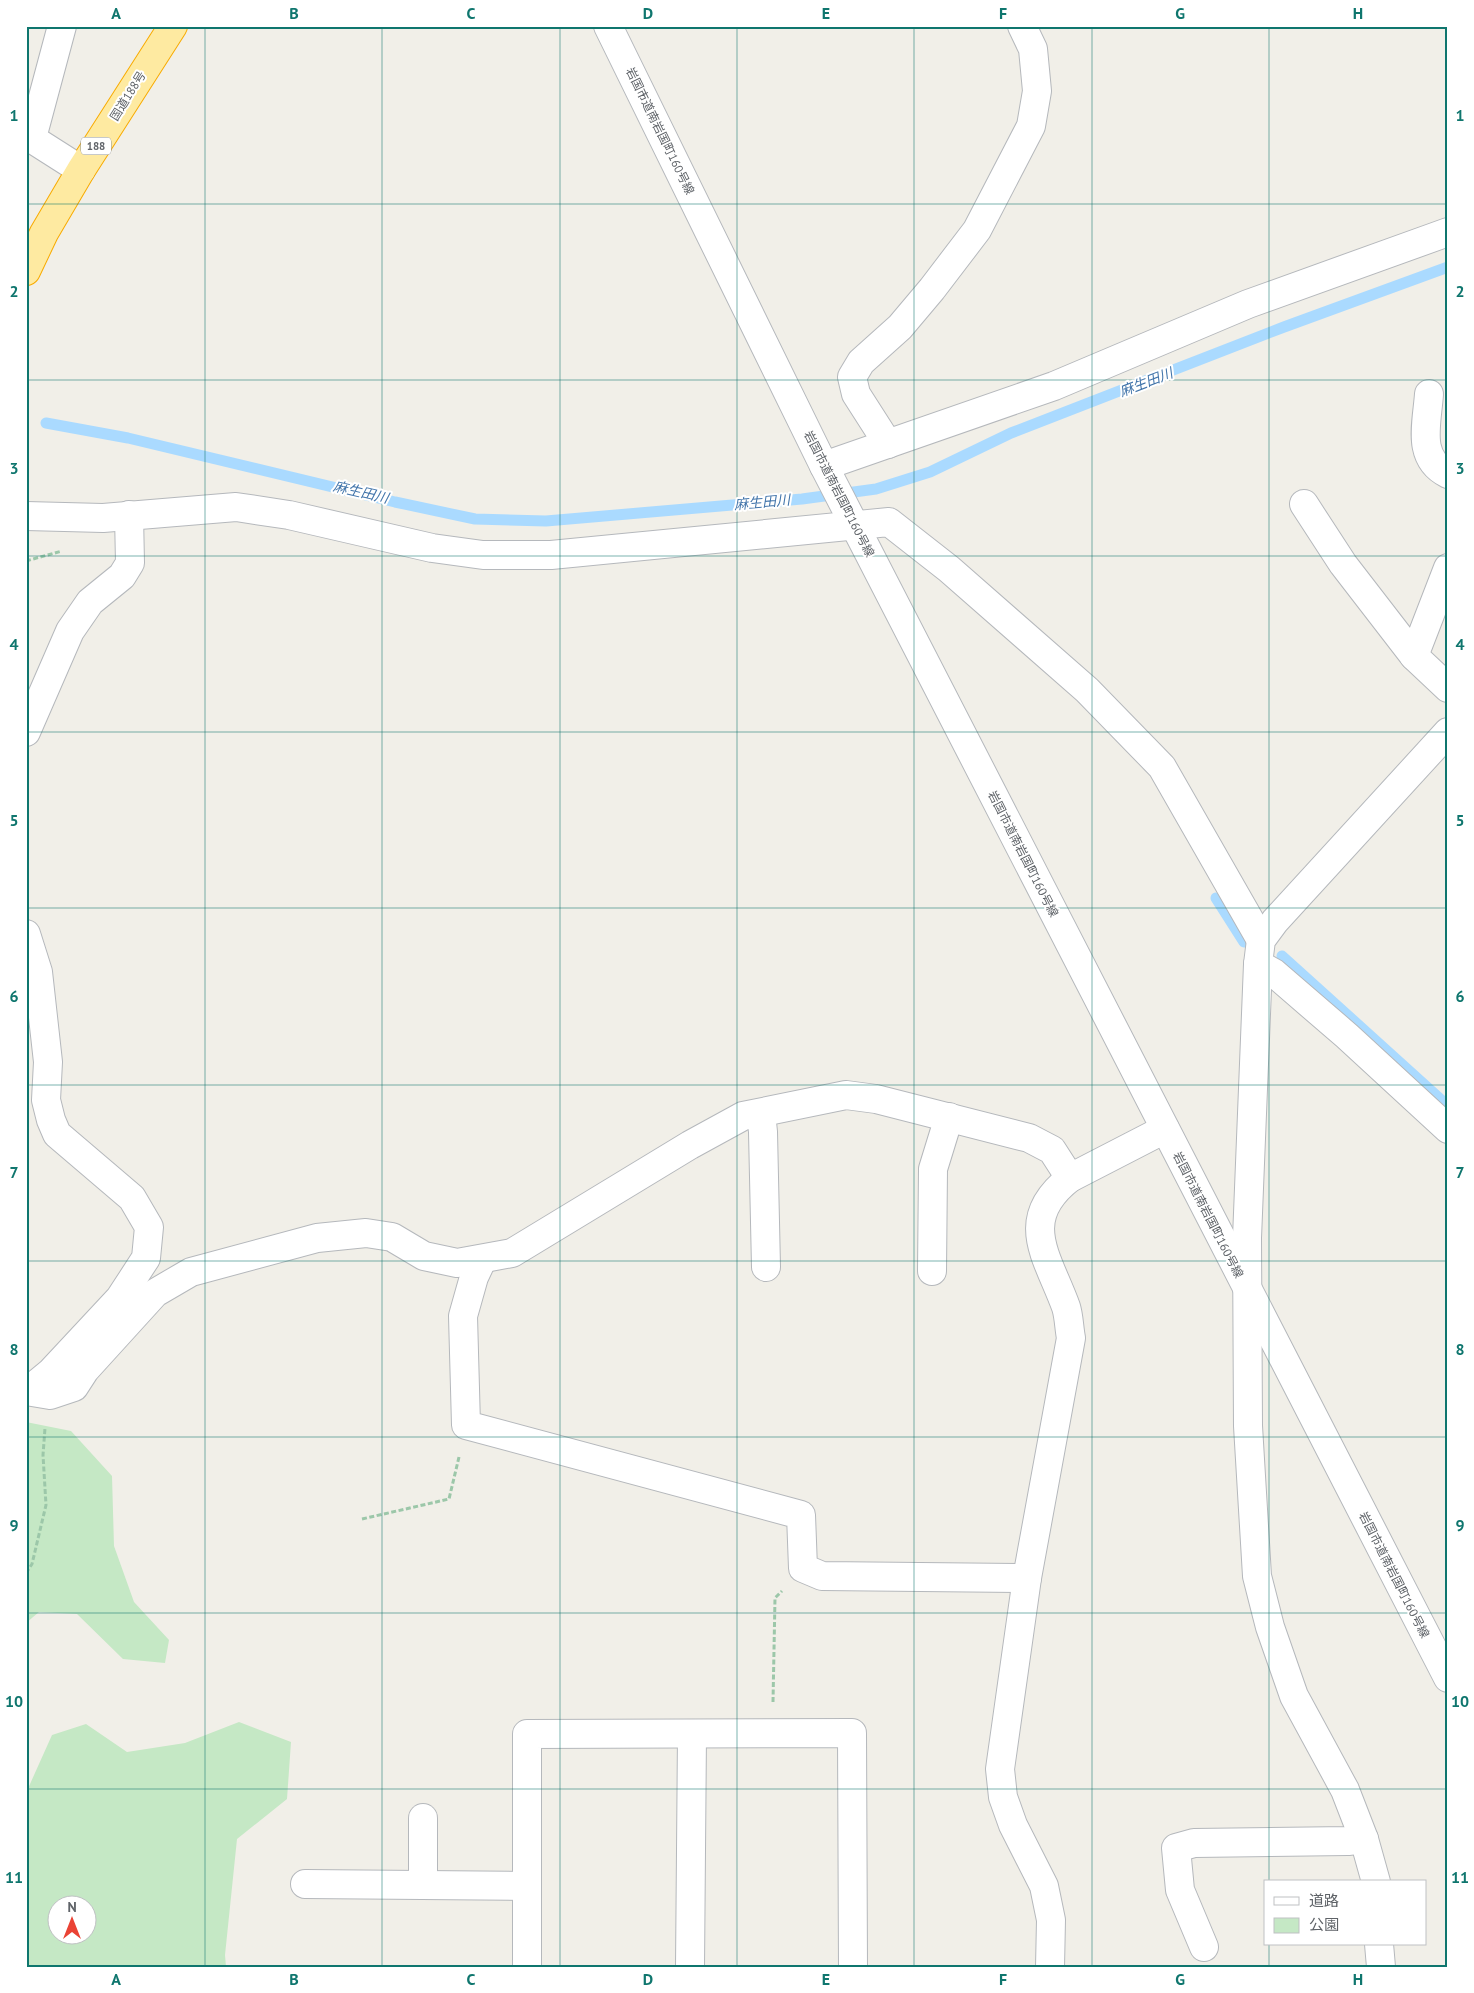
<svg xmlns="http://www.w3.org/2000/svg" width="1474" height="1993" font-family="'PT Sans','Noto Sans JP',sans-serif">
	<style>
		.green { fill: #c5e8c5; fill-rule: evenodd }
		.lines { fill: none; stroke-linecap: round; stroke-linejoin: round }
		.stream { stroke: #aadaff; stroke-width: 11 }
		.minor-casing { stroke: #b5b8bc; stroke-width: 30 }
		.tertiary-casing { stroke: #b5b8bc; stroke-width: 30 }
		.trunk-casing { stroke: #f9ab00; stroke-width: 30 }
		.path { stroke: #9cc7a9; stroke-width: 3; stroke-dasharray: 5 2.5; stroke-linecap: butt }
		.minor { stroke: #fff; stroke-width: 28 }
		.tertiary { stroke: #fff; stroke-width: 28 }
		.trunk { stroke: #feeaa1; stroke-width: 28 }
		.grid { fill: none; stroke: #0f766e; stroke-width: 1; stroke-opacity: 0.55 }
		.labels { text-anchor: middle; stroke-width: 4; stroke-linejoin: round; paint-order: stroke }
		.shield { fill: #fff; stroke: #8f9295; stroke-width: 1 }
		.shield-label { font-size: 11px; font-weight: bold; fill: #5f6368 }
		.street-label { font-size: 12px; fill: #5f6368; stroke: #fff }
		.water-label { font-size: 14px; font-style: italic; fill: #4174aa; stroke: #fff }
		.neatline { fill: none; stroke: #0f766e; stroke-width: 2 }
		.grid-label { font-size: 16px; text-anchor: middle; font-weight: bold; fill: #0f766e }
	</style>
	<rect width="100%" height="100%" fill="#f1efe8"/>
	<g class="green">
		<polygon points="26,1422 71,1431 112,1476 114,1546 134,1602 169,1640 165,1663 123,1659 77,1614 39,1612 26,1623"/>
		<path d="M 239,1722 L 291,1742 L 287,1799 L 237,1839 L 225,1955 L 226,1967 L 26,1967 L 26,1793 L 52,1735 L 86,1724 L 127,1752 L 185,1743 ZM 58,1906 L 88,1906 L 88,1936 L 58,1936 Z"/>
	</g>
	<g class="lines">
		<g class="stream">
			<polyline points="46,423 128,438 395,502 475,519 546,521 802,499 876,489 930,472 1011,433 1284,327 1448,267"/>
			<polyline points="1216,898 1244,942"/>
			<polyline points="1282,956 1448,1106"/>
		</g>
		<defs>
			<g id="minor">
				<polyline points="26,135 81,170"/>
				<polyline points="32,138 62,26"/>
				<path d="M 1429,394 C 1427,424 1416,458 1448,474"/>
				<polyline points="888,444 856,394 852,377 861,362 900,327 932,289 977,230 1031,126 1037,91 1033,49 1022,26"/>
				<polyline points="824,466 1054,386 1248,304 1448,232"/>
				<polyline points="1304,504 1343,564 1414,656"/>
				<polyline points="26,516 103,518 236,507 289,515 432,548 483,555 551,555 889,522 949,569 1087,690 1162,767 1261,940"/>
				<polyline points="1448,568 1414,656 1448,688"/>
				<polyline points="26,732 70,631 90,602 122,576 130,563 129,515"/>
				<polyline points="26,934 38,972 48,1062 46,1100 51,1120 57,1134 132,1198 149,1227 146,1258 120,1298 51,1372 28,1391"/>
				<polyline points="1258,964 1274,973 1347,1036 1448,1129"/>
				<polyline points="761,1113 763,1132 766,1267"/>
				<polyline points="482,1260 474,1277 463,1316 466,1425 801,1515 803,1568 822,1576 1027,1578"/>
				<polyline points="932,1271 933,1169 949,1117"/>
				<polyline points="26,1391 50,1395 74,1387 85,1370 155,1293 191,1272 317,1238 366,1233 392,1237 424,1256 457,1263 512,1253 690,1145 743,1116 846,1095 876,1099 1029,1138 1052,1150 1070,1178"/>
				<polyline points="423,1818 423,1885"/>
				<polyline points="1376,1882 1364,1839 1345,1790 1294,1696 1270,1627 1257,1576 1248,1426 1247,1238 1258,964 1261,940 1275,921 1448,732"/>
				<polyline points="305,1884 527,1886"/>
				<polyline points="1379,1944 1381,1967"/>
				<polyline points="1204,1947 1180,1890 1176,1848 1194,1843 1348,1841 1364,1839"/>
				<polyline points="527,1967 527,1734 852,1733 853,1967"/>
				<polyline points="690,1967 692,1734"/>
				<path d="M 1050,1967 L 1051,1920 L 1044,1886 L 1013,1825 L 1003,1797 L 1000,1769 L 1027,1578 L 1071,1338 C 1069,1328 1069,1316 1066,1307 C 1048,1257 1016,1220 1070,1178 L 1165,1129"/>
			</g>
			<polyline id="tertiary" points="608,26 824,466 1448,1678"/>
			<polyline id="trunk" points="26,271 44,233 81,170 173,26"/>
		</defs>
		<use href="#minor" class="minor-casing"/>
		<use href="#tertiary" class="tertiary-casing"/>
		<use href="#trunk" class="trunk-casing"/>
		<g class="path">
			<polyline points="26,561 62,551"/>
			<polyline points="362,1519 449,1499 459,1457"/>
			<polyline points="26,1573 32,1564 46,1505 43,1455 45,1428"/>
			<polyline points="773,1702 775,1598 782,1591"/>
		</g>
		<use href="#minor" class="minor"/>
		<use href="#tertiary" class="tertiary"/>
		<use href="#trunk" class="trunk"/>
	</g>
	<path class="grid" d="M 205,26 L 205,1967M 382,26 L 382,1967M 560,26 L 560,1967M 737,26 L 737,1967M 914,26 L 914,1967M 1092,26 L 1092,1967M 1269,26 L 1269,1882M 26,204 L 1448,204M 26,380 L 1448,380M 26,556 L 1448,556M 26,732 L 1448,732M 26,908 L 1448,908M 26,1085 L 1448,1085M 26,1261 L 1448,1261M 26,1437 L 1448,1437M 26,1613 L 1448,1613M 26,1789 L 1448,1789M 1269,1944 L 1269,1967"/>
	<g class="labels">
		<rect class="shield" x="81" y="137.5" width="30" height="17" rx="4"/>
		<g class="shield-label">
			<text x="96" y="150">188</text>
		</g>
		<g class="street-label">
			<text transform="translate(128 96) rotate(-58)" y="4">国道188号</text>
			<text transform="translate(660 131) rotate(64)" y="4">岩国市道南岩国町160号線</text>
			<text transform="translate(839 494) rotate(63)" y="4">岩国市道南岩国町160号線</text>
			<text transform="translate(1023 854) rotate(63)" y="4">岩国市道南岩国町160号線</text>
			<text transform="translate(1208 1215) rotate(63)" y="4">岩国市道南岩国町160号線</text>
			<text transform="translate(1394 1575) rotate(63)" y="4">岩国市道南岩国町160号線</text>
		</g>
		<g class="water-label">
			<text transform="translate(1146 382) rotate(-21)" y="5">麻生田川</text>
			<text transform="translate(361 492) rotate(13)" y="5">麻生田川</text>
			<text transform="translate(762 502) rotate(-5)" y="5">麻生田川</text>
		</g>
	</g>
	<rect width="1474" height="1993" fill="none" stroke="#ffffff" stroke-width="55"/>
	<rect x="1264" y="1880" width="162" height="65" fill="#ffffff" stroke="#bfc1c3"/>
	<rect x="1274" y="1897" width="25" height="8" fill="#ffffff" stroke="#bfc1c3"/>
	<text x="1309" y="1906" font-size="15" fill="#5f6368">道路</text>
	<rect x="1274" y="1918" width="25" height="15" fill="#c5e8c5" stroke="#bfc1c3"/>
	<text x="1309" y="1930" font-size="15" fill="#5f6368">公園</text>
	<g transform="translate(72 1920)"><circle r="24" fill="#ffffff" stroke="#bfc1c3"/>
	<path d="M0-4L9 19L0 12L-9 19Z" fill="#ea4335"/>
	<text y="-8" font-size="14" font-weight="bold" text-anchor="middle" fill="#5f6368">N</text>
	</g>
	<rect x="28" y="28" width="1418" height="1938" class="neatline"/>
	<g class="grid-label">
		<text x="116" y="19">A</text>
		<text x="294" y="19">B</text>
		<text x="471" y="19">C</text>
		<text x="648" y="19">D</text>
		<text x="826" y="19">E</text>
		<text x="1003" y="19">F</text>
		<text x="1180" y="19">G</text>
		<text x="1358" y="19">H</text>
		<text x="14" y="121">1</text>
		<text x="1460" y="121">1</text>
		<text x="14" y="297">2</text>
		<text x="1460" y="297">2</text>
		<text x="14" y="474">3</text>
		<text x="1460" y="474">3</text>
		<text x="14" y="650">4</text>
		<text x="1460" y="650">4</text>
		<text x="14" y="826">5</text>
		<text x="1460" y="826">5</text>
		<text x="14" y="1002">6</text>
		<text x="1460" y="1002">6</text>
		<text x="14" y="1178">7</text>
		<text x="1460" y="1178">7</text>
		<text x="14" y="1355">8</text>
		<text x="1460" y="1355">8</text>
		<text x="14" y="1531">9</text>
		<text x="1460" y="1531">9</text>
		<text x="14" y="1707">10</text>
		<text x="1460" y="1707">10</text>
		<text x="14" y="1883">11</text>
		<text x="1460" y="1883">11</text>
		<text x="116" y="1985">A</text>
		<text x="294" y="1985">B</text>
		<text x="471" y="1985">C</text>
		<text x="648" y="1985">D</text>
		<text x="826" y="1985">E</text>
		<text x="1003" y="1985">F</text>
		<text x="1180" y="1985">G</text>
		<text x="1358" y="1985">H</text>
	</g>
</svg>
